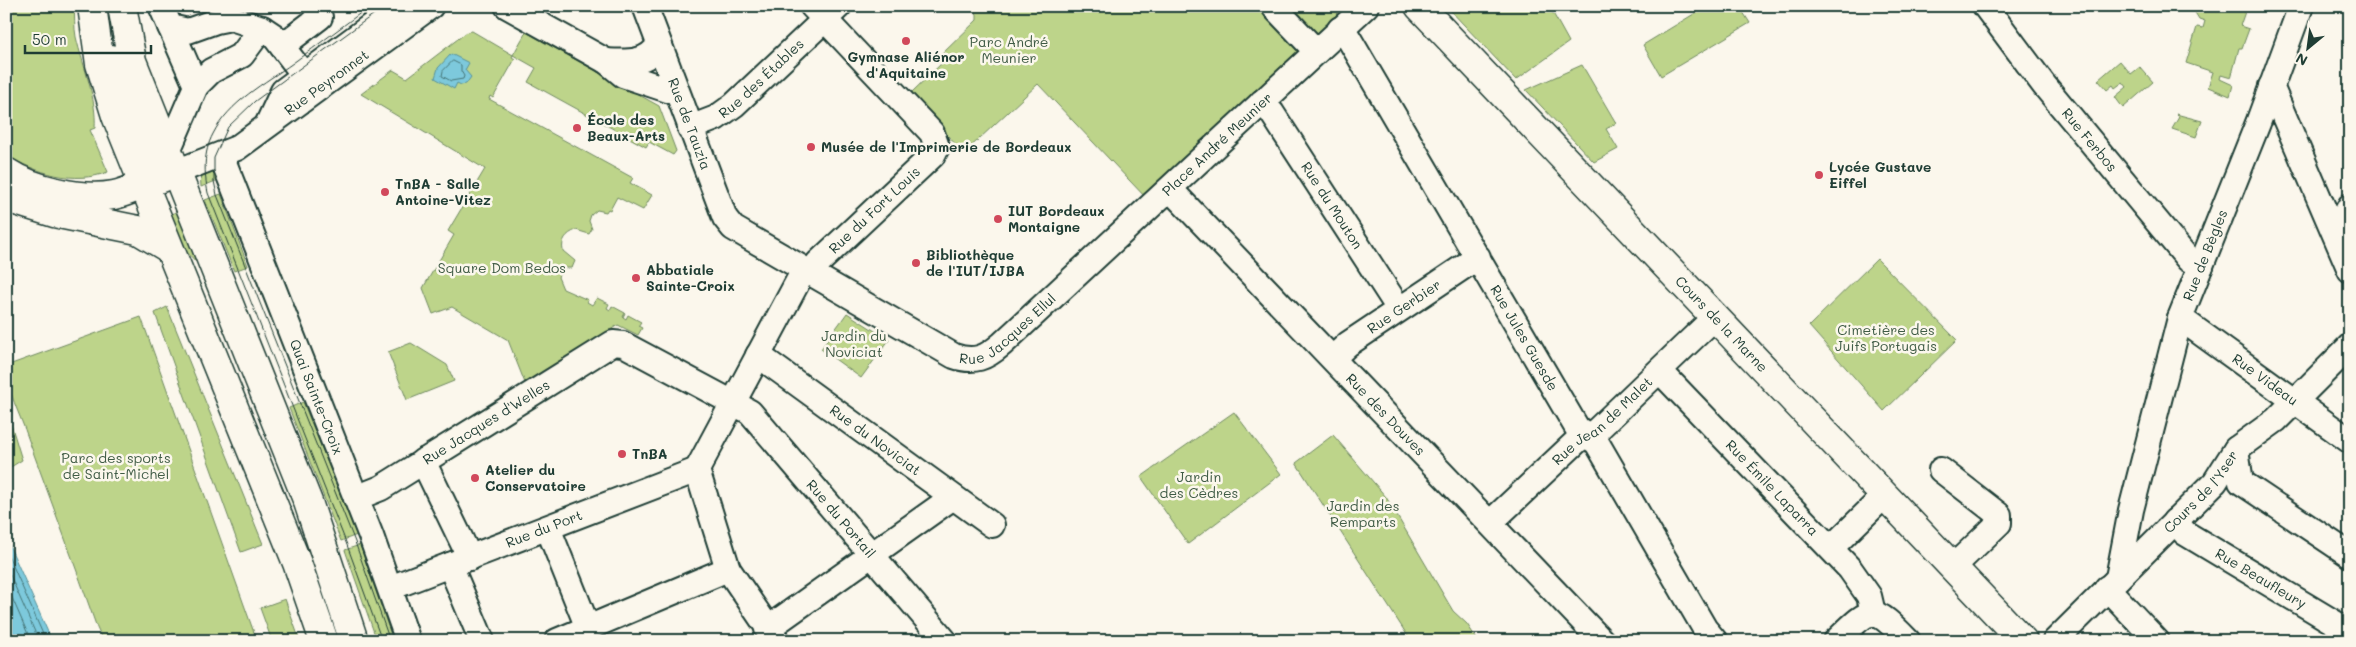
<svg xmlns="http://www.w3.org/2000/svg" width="2356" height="647" font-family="Mali,sans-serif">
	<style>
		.green { fill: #bdd48a; stroke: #6e885f }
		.water { fill: #7dc9dc; stroke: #579199 }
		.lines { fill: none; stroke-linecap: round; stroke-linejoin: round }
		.shore { stroke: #457577; stroke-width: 1 }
		.minor-casing { stroke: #1f3d34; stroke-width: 28 }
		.major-casing { stroke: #1f3d34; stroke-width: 31 }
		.minor { stroke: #fbf7ec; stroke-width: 24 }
		.major { stroke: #fbf7ec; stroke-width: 28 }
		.tram { stroke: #1f3d34; stroke-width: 1 }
		.poi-dot { fill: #d1495b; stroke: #fbf7ec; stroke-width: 2 }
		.labels { text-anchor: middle; stroke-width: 5; stroke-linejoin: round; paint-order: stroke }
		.park-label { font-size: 14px; fill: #3f5b45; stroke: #fbf7ec }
		.poi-label { font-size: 14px; font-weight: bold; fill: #1f3d34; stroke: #fbf7ec; text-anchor: start }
		.street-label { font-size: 14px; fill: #1f3d34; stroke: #fbf7ec }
	</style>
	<rect width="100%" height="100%" fill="#fbf7ec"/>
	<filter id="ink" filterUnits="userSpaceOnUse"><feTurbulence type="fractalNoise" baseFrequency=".02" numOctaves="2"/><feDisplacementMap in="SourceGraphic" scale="10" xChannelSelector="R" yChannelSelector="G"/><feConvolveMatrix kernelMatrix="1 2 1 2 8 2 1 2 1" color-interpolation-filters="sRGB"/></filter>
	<g filter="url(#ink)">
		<g class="green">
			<path d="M 6,6 L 74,6 C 75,16 74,27 76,37 C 83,67 97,98 95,128 L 90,130 L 108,172 C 74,185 36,173 6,155 Z"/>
			<polygon points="970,6 1271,6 1305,52 1148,200 1038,84 964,153 906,92 912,92 943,62 942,54 977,20 977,14"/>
			<polygon points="1287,6 1353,6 1318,39"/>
			<polygon points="1450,6 1549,6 1569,42 1516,80 1448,8"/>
			<polygon points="1707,6 1739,6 1750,23 1661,76 1643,45"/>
			<polygon points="2191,6 2247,6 2240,26 2249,29 2242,48 2239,48 2231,78 2221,75 2220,79 2233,85 2230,96 2208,87 2213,72 2186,63 2197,27 2203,28 2205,21 2199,19"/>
			<path d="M 472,31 L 513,55 L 526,32 L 659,106 L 676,151 L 673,155 L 649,142 L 646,147 L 528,82 L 536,68 L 513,55 L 512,57 L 515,59 L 493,98 L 490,96 L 489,99 L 633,178 L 630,183 L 652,195 L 643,210 L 617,197 L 610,210 L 608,209 L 606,212 L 597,210 L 591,215 L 589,221 L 592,229 L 589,234 L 576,230 C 566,234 561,240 563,251 L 575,261 L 572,268 L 563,268 L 558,277 L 563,289 L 588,300 L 587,302 L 592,305 L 597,298 L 609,304 L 607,308 L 610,310 L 612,306 L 625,313 L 623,317 L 626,319 L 628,315 L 641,322 L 638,326 L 642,328 L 638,335 L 618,325 L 525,383 L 508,340 L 452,307 L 433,314 L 423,288 L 454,235 L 448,231 L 485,169 L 361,94 L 393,70 L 407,78 L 467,32 Z"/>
			<polygon points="2120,61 2131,74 2140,67 2153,82 2123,108 2115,97 2127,87 2123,82 2115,88 2113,85 2107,90 2098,80"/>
			<polygon points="1582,65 1616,123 1606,129 1618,149 1594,162 1526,90"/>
			<polygon points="2176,114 2202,121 2196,137 2172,129 2179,117"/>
			<polygon points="214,169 218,180 201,187 200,172"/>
			<polygon points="221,194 248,266 234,271 205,200"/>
			<polygon points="182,210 204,270 179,244 165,216"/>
			<polygon points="1877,259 1957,340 1884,411 1809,326"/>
			<polygon points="167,307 263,544 241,552 155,313"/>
			<polygon points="847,313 889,340 861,378 821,349"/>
			<path d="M 141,317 L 257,641 L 103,641 L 97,628 C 75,564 51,502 28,438 C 21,416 6,390 6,366 Z"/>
			<polygon points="411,343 447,365 454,381 407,400 388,352"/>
			<polygon points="303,402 357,535 341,541 289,408"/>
			<polygon points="6,408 22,460 6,470"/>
			<polygon points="1234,412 1281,474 1188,544 1141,477"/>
			<polygon points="1333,435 1386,497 1453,611 1467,624 1478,641 1411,641 1296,463"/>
			<polygon points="360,545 393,641 377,641 345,550"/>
			<polygon points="285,599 300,641 272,641 260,608"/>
		</g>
		<g class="water">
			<polygon points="451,54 469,63 465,70 471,77 466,84 461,85 457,83 454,89 435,78 438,68"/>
			<polygon points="6,538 52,641 6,641"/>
		</g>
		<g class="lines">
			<g class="shore">
				<polygon points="453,61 461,65 461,71 464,76 463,79 451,81 442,76 443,71"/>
				<polyline points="6,550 46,641"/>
				<polyline points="6,566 39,641"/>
				<polyline points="6,584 31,641"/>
			</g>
			<defs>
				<g id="minor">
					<polyline points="507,6 606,61 623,75 677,93"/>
					<path id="s1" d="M 645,6 L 725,218 L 733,228 L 954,356 C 974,363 986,358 1002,344 L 1366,6"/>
					<path id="s2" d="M 1985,6 L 2044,85 L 2188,259 L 2201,266"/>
					<polyline points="1275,8 1316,51"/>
					<polyline points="170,27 188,31 216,21 231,18 262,28"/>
					<path id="s3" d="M 1340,29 L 1348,37 L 1577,428 L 1597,443 L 1705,629 L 1715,641"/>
					<polyline points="282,46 320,17 315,6"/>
					<path id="s4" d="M 111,57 C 123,95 139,154 176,172 L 237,148 L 431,6"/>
					<path d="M 606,61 C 626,62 648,64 659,44"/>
					<polyline points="196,86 211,71 242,55 262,28 274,36 304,75"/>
					<polyline points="2271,86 2350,270"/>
					<path id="s5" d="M 1262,102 L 1272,113 L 1399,309"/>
					<polyline points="268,123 283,91 398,6"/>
					<path id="s6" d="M 690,128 L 716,118 L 734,105 L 839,6"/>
					<polyline points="155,152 160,153 168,151 196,86 161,6"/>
					<path id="s7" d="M 221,155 L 371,536 L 408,641"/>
					<path id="s8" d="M 1170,189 L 1602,641"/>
					<polyline points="2335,233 2350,206"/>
					<path id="s9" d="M 812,274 L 818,263 L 933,155 L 937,147 L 932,133 L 812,6"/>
					<path id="s10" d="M 2180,318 L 2350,441"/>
					<path id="s11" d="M 758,355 L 992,525"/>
					<path id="s12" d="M 1333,358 L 1348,344 L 1478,257"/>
					<path id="s13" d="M 1660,371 L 1850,569 L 1869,596 L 1873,613"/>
					<polyline points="2236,449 2241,482 2350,555"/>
					<polyline points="423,461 470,558"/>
					<polyline points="697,470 804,270"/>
					<polyline points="697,470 728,569 777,641"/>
					<polyline points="1941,470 1999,515 1999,523 1953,567"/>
					<path id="s14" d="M 356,498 L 381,488 L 613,343 L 623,344 L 750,412 L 945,641"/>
					<path id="s15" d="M 2175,521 L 2185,533 L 2350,632"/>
					<path id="s16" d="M 1490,523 L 1578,440 L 1596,431 L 1715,317"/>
					<polyline points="548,528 588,628"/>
					<polyline points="1831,548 1885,495"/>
					<polyline points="450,565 482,641"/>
					<path id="s17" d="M 2118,578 L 2131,510 L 2180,318 L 2258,123 L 2301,6"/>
					<path id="s18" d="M 390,588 L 697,470"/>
					<polyline points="2107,588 2157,641"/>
					<polyline points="767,629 946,502 951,496"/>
					<polyline points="557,641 728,569"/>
					<path d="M 1836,641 C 1872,606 1872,604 1908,641"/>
					<path id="s19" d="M 2055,641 L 2215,482 L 2236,449 L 2276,420 L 2350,346"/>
				</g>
				<g id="major">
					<polyline points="92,6 100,64 116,116 297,563 324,641"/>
					<polyline points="122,6 132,61 308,502 354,641"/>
					<path id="s20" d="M 1419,6 L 2023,641"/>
					<path d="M 6,172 C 33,190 82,201 114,195 C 129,192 145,183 161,178"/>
					<polyline points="6,198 54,213 138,230 168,248"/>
				</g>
			</defs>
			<use href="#minor" class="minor-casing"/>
			<use href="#major" class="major-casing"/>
			<use href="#minor" class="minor"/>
			<use href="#major" class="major"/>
			<g class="tram">
				<path d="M 370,6 C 344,25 319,44 293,63 C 265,83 229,102 213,134 C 203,153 204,173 208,193 L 347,545 L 382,641"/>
				<polyline points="385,6 255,101 228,127 214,158 214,181 217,195 355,542 390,641"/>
			</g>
		</g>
	</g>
	<g class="poi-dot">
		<circle cx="906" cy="41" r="5"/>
		<circle cx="577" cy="128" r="5"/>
		<circle cx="811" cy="147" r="5"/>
		<circle cx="1819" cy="175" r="5"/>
		<circle cx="385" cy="192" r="5"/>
		<circle cx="998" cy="219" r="5"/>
		<circle cx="916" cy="263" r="5"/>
		<circle cx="636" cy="278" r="5"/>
		<circle cx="622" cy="454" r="5"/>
		<circle cx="475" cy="478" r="5"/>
	</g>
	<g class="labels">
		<g class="park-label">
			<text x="1009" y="47">Parc André<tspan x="1009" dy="16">Meunier</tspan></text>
			<text x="502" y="273">Square Dom Bedos</text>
			<text x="1886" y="335">Cimetière des<tspan x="1886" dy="16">Juifs Portugais</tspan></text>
			<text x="854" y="341">Jardin du<tspan x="854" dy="16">Noviciat</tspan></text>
			<text x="116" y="463">Parc des sports<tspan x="116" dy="16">de Saint-Michel</tspan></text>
			<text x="1199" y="482">Jardin<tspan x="1199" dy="16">des Cèdres</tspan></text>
			<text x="1363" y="511">Jardin des<tspan x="1363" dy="16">Remparts</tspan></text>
		</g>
		<g class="poi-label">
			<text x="906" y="62" text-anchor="middle">Gymnase Aliénor<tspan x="906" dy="16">d'Aquitaine</tspan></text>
			<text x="587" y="125">École des<tspan x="587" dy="16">Beaux-Arts</tspan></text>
			<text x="821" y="152">Musée de l'Imprimerie de Bordeaux</text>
			<text x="1829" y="172">Lycée Gustave<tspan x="1829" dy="16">Eiffel</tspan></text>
			<text x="395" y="189">TnBA - Salle<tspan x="395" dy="16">Antoine-Vitez</tspan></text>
			<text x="1008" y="216">IUT Bordeaux<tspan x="1008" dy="16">Montaigne</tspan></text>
			<text x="926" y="260">Bibliothèque<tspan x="926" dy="16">de l'IUT/IJBA</tspan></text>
			<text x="646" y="275">Abbatiale<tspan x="646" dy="16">Sainte-Croix</tspan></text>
			<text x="632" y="459">TnBA</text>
			<text x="485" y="475">Atelier du<tspan x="485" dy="16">Conservatoire</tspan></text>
		</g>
		<g class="street-label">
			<text dy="5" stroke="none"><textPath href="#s6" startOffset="88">Rue des Étables</textPath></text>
			<text dy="5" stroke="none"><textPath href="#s4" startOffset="312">Rue Peyronnet</textPath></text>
			<text dy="5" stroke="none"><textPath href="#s1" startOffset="126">Rue de Tauzia</textPath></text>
			<text dy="5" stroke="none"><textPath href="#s2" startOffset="170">Rue Ferbos</textPath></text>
			<text dy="5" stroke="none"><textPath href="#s1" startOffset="841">Place André Meunier</textPath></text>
			<text dy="5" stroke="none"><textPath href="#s5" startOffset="125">Rue du Mouton</textPath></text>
			<text dy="5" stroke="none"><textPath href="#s9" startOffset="90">Rue du Fort Louis</textPath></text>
			<text dy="5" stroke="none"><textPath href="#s17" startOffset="335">Rue de Bègles</textPath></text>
			<text dy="5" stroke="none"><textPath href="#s12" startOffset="88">Rue Gerbier</textPath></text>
			<text dy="5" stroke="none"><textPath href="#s20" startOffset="439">Cours de la Marne</textPath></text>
			<text dy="5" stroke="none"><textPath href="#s1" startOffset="559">Rue Jacques Ellul</textPath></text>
			<text dy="5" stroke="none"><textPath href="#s3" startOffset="360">Rue Jules Guesde</textPath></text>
			<text dy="5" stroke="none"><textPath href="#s10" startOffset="105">Rue Videau</textPath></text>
			<text dy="5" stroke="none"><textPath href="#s7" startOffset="260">Quai Sainte-Croix</textPath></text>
			<text dy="5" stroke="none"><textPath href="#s8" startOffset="312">Rue des Douves</textPath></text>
			<text dy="5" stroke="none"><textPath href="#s16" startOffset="152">Rue Jean de Malet</textPath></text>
			<text dy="5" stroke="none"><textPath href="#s14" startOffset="151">Rue Jacques d'Welles</textPath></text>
			<text dy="5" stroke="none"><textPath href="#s11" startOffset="145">Rue du Noviciat</textPath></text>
			<text dy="5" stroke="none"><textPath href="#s13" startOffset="162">Rue Émile Laparra</textPath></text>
			<text dy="5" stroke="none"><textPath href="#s19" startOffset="209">Cours de l'Yser</textPath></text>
			<text dy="5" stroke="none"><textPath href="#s14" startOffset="595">Rue du Portail</textPath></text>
			<text dy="5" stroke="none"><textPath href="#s18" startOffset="165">Rue du Port</textPath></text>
			<text dy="5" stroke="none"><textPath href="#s15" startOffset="104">Rue Beaufleury</textPath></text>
		</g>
	</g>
	<rect width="2356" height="647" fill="none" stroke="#fbf7ec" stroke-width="25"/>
	<rect x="12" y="12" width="2331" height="622" fill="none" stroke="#1f3d34" stroke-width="2" filter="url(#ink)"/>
	<g transform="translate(2308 48) rotate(209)" stroke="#fbf7ec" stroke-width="4" paint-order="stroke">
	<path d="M0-4L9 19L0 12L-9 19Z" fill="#1f3d34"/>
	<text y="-8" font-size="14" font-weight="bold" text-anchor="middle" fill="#1f3d34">N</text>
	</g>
	<path d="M25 45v8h126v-8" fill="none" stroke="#1f3d34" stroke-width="2.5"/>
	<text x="32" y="45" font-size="15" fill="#1f3d34" stroke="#fbf7ec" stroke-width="4" paint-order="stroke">50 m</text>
</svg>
